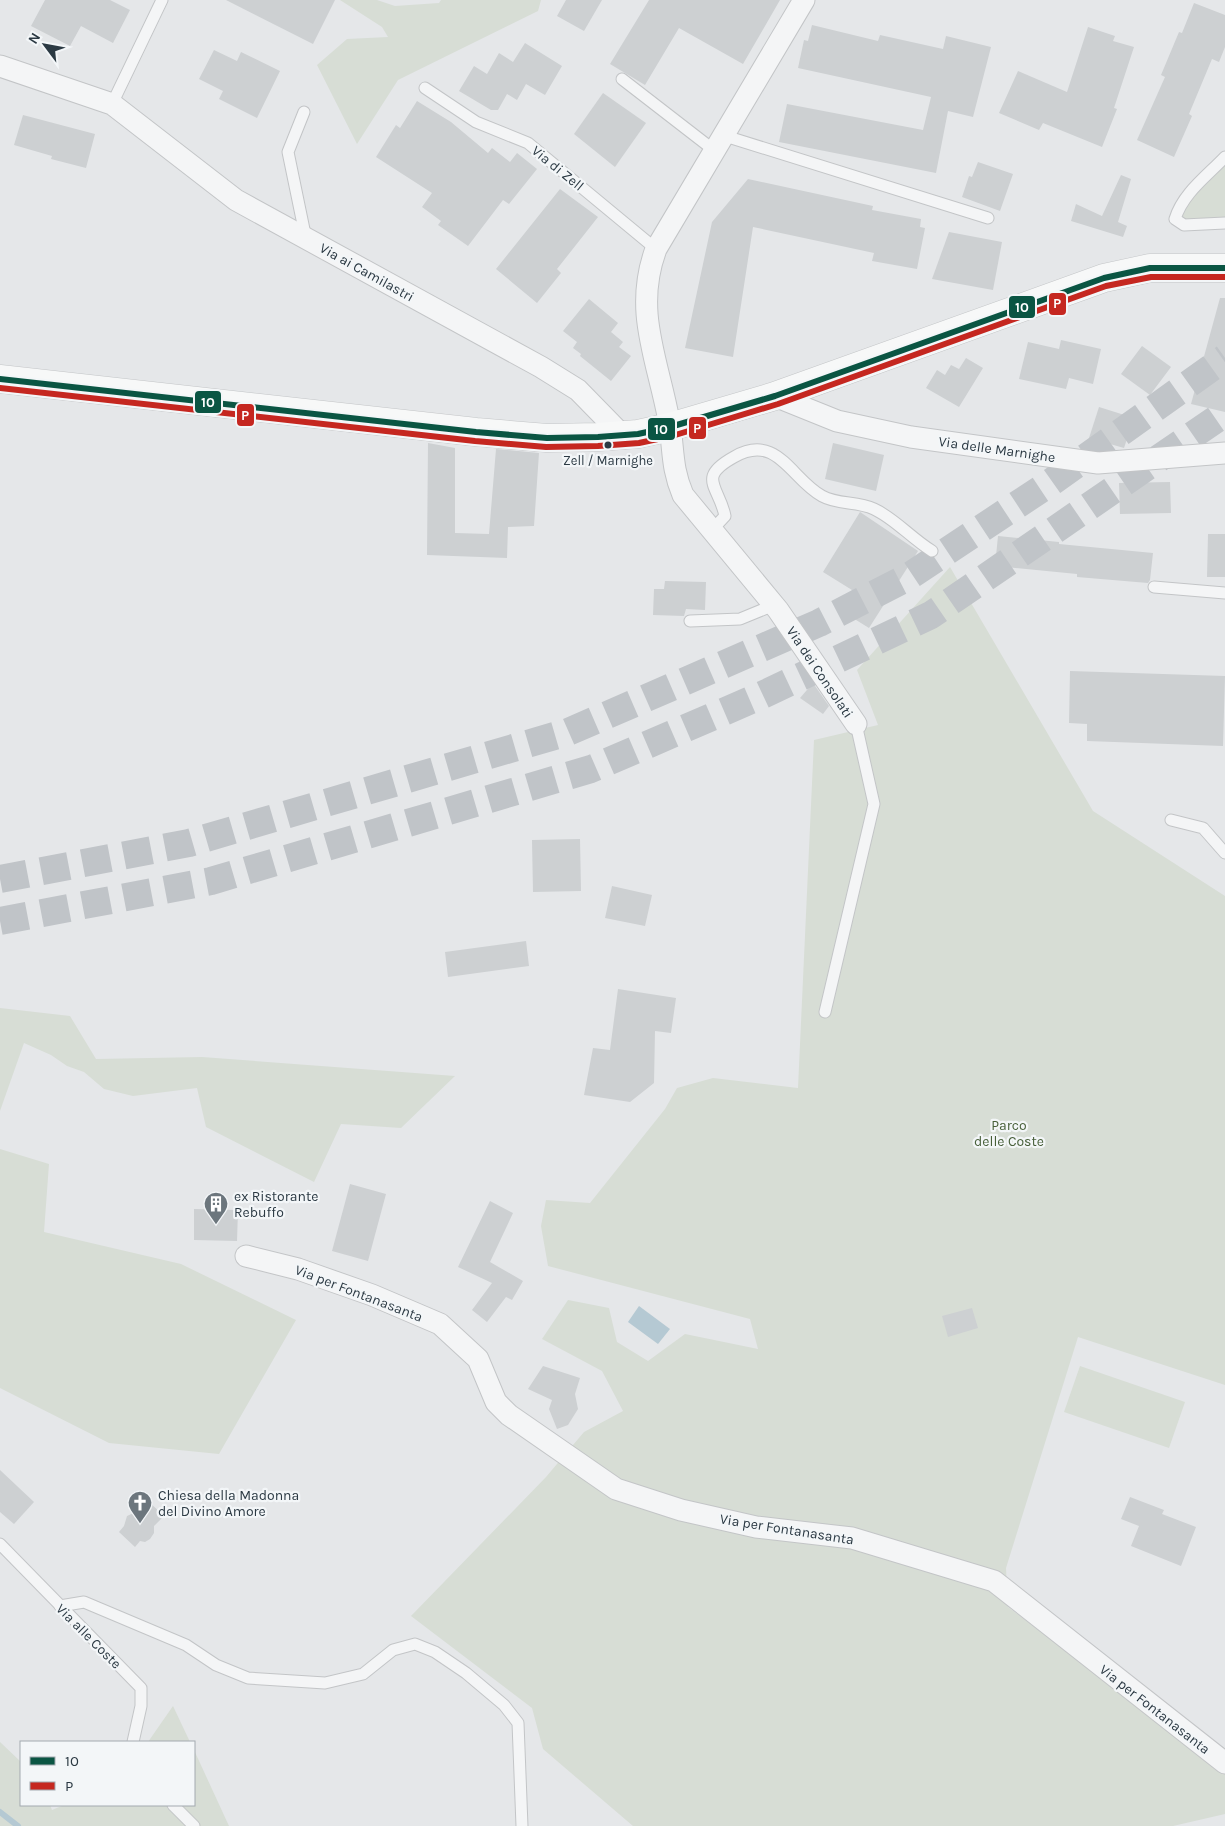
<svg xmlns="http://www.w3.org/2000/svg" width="1225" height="1826" font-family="Karla,sans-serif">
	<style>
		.green { fill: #d7ddd5 }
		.water { fill: #b5c9d3 }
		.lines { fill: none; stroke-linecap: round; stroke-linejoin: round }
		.stream { stroke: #b5c9d3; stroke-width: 6 }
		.building { fill: #cdd0d2 }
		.highway-tunnel { stroke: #c0c4c8; stroke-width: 28; stroke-dasharray: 28 14; stroke-linecap: butt }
		.lane-casing { stroke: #c3c5c7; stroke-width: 13 }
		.street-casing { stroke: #c3c5c7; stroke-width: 23 }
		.secondary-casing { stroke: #c3c5c7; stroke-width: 29 }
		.lane { stroke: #f4f5f6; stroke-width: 11 }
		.street { stroke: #f4f5f6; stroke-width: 21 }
		.secondary { stroke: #f7f8f8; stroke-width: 28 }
		.bus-1-casing { stroke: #f3f6f8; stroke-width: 10 }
		.bus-2-casing { stroke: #f3f6f8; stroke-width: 10 }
		.bus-1 { stroke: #0a5543; stroke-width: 6 }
		.bus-2 { stroke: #c52720; stroke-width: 6 }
		.bus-dot { fill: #2b3943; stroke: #f3f6f8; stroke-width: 2 }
		.labels { text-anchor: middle; stroke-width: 4.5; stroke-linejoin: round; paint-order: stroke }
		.bus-label { font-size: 13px; fill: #2b3943; stroke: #f3f6f8 }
		.street-label { font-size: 14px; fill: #2b3943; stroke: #f3f6f8 }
		.park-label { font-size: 14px; fill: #475f39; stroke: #f3f6f8 }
		.poi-label { font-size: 14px; fill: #2b3943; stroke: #f3f6f8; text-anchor: start }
		.line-badge { stroke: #f3f6f8; stroke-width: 2 }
		.badge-label { font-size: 14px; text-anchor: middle; font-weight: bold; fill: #fff }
	</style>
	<rect width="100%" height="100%" fill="#e5e7e9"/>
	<g class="green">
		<polygon points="340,0 377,0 395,6 439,3 441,0 541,0 538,11 398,80 357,144 317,65 347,39 388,37 382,27"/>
		<polygon points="1225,157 1225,222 1184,225 1178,208"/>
		<polygon points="950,567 1093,811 1225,896 1225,1385 1078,1337 1006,1568 1008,1607 1225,1770 1225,1814 1173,1826 633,1826 543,1749 532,1708 411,1616 546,1477 584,1432 623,1411 602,1371 542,1339 568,1300 609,1308 617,1342 648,1361 685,1334 758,1349 750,1319 548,1266 541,1226 546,1200 590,1203 665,1109 677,1088 713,1078 798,1088 814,740 878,725 857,670"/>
		<polygon points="0,1008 70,1016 96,1059 202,1057 455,1076 401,1128 341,1124 314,1182 206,1127 197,1088 133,1096 104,1089 84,1072 67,1066 51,1055 24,1043 0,1111"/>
		<polygon points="0,1149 49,1164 44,1232 181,1264 296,1320 219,1454 109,1443 0,1388"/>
		<polygon points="1080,1366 1185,1402 1169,1448 1064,1412"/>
		<polygon points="173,1706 190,1742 148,1742"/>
		<polygon points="0,1742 21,1762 21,1805 50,1805 52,1810 64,1805 194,1805 194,1750 229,1826 0,1826"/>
	</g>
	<polygon class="water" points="639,1306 670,1329 658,1344 628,1322"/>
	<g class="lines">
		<polyline class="stream" points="0,1812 18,1826"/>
	</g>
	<g class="building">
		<polygon points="45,0 110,0 130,10 113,43 81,26 70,46 31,26"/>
		<polygon points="226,0 335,0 313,44"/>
		<polygon points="566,0 602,0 584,31 557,16"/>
		<polygon points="649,0 780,0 743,64 679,28 645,85 610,64"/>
		<polygon points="1194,3 1225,15 1225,47 1219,62 1212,59 1189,114 1192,116 1174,157 1137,140 1165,77 1161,75 1179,32 1182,33"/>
		<polygon points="812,25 878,41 880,35 943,49 946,36 991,47 973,117 948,111 936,173 779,142 787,104 923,130 931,97 798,68 804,40 808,41"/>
		<polygon points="1088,27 1115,36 1113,41 1134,47 1114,108 1117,109 1102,147 1043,123 1039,130 999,113 1018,71 1067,92"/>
		<polygon points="525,43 562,66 545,95 526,84 517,100 507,94 498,110 491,110 459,91 474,66 487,74 499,53 513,62"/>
		<polygon points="214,50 237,61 241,52 280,71 257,118 219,99 223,91 199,79"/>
		<polygon points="603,93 646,123 615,167 574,134"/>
		<polygon points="417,101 451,122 488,153 492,148 510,162 517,153 537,169 509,204 503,200 468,246 438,225 441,221 422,207 432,193 376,157 396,125 400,128"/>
		<polygon points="23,115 95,134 86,168 51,159 52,156 14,145"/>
		<polygon points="978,162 1013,174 1000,211 962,197 969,176 972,177"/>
		<polygon points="1121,175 1131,179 1118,222 1127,226 1123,237 1071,221 1076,204 1102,216"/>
		<polygon points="748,179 873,206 872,210 921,219 920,227 925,228 917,269 872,261 874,253 753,227 733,357 685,348 712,222"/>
		<polygon points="560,189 598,217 557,269 561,273 537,303 496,269"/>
		<polygon points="949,232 1002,242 993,290 932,279"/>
		<polygon points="1220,298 1225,298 1225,412 1191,404"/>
		<polygon points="589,299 618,323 611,332 623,342 619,347 631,356 611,381 580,356 581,354 573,348 577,342 563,331"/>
		<polygon points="1061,340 1101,349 1093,384 1069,378 1066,389 1019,379 1028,342 1059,349"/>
		<polygon points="1142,346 1171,367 1150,395 1121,374"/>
		<polygon points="966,358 983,368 959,407 926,388 937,370 945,375 951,365 959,369"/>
		<polygon points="1099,407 1134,418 1124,448 1089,438"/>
		<polygon points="428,443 455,448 455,533 489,534 496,449 539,453 534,526 508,527 507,558 427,555"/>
		<polygon points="833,443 884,455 876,491 825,479"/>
		<polygon points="1170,482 1171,513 1120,514 1119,483"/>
		<polygon points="860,512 918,551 869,628 840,610 852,590 823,572"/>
		<polygon points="1208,534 1225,534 1225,577 1207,577"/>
		<polygon points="998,536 1059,542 1059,544 1153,553 1150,580 1148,583 1077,577 1077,574 995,566"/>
		<polygon points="665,581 706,582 705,610 686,609 684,616 653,615 654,589 664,589"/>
		<polygon points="1070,671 1225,676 1223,746 1087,741 1087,724 1069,723"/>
		<polygon points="813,683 829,706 823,714 800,698"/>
		<polygon points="580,839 581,891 533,892 532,840"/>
		<polygon points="612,886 652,895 645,926 605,918"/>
		<polygon points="526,941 529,966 448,977 445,952"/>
		<polygon points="618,989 676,998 671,1033 655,1031 654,1083 630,1102 584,1095 593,1048 610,1050"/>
		<polygon points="350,1184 386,1194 368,1261 332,1251"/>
		<polygon points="490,1201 513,1213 490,1262 523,1281 512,1300 506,1297 487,1322 472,1310 492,1283 458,1267"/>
		<polygon points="194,1209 238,1210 237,1241 194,1240"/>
		<polygon points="972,1308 978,1328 948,1337 942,1316"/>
		<polygon points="543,1366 580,1378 575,1394 578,1409 568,1425 557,1429 549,1409 552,1400 528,1389"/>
		<polygon points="0,1470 34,1502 14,1524 0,1512"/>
		<polygon points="1130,1497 1164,1510 1162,1514 1196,1527 1181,1566 1131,1546 1139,1526 1121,1519"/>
		<polygon points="148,1501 164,1516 154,1526 154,1533 150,1539 145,1542 140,1541 135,1547 119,1532 124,1526 127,1516 138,1511"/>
	</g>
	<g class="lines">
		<g class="highway-tunnel">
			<polyline points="0,879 189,843 568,732 819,623 908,577 1050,483 1225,358"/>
			<polyline points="0,921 211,881 591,769 758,697 931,615 1225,413"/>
		</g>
		<defs>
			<g id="lane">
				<polyline points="622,79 715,151"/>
				<polyline points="425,88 476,122 528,143 656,249"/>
				<polyline points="112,104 162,0"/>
				<polyline points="304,112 288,152 306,239"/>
				<polyline points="725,136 988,218"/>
				<path d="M 1225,157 C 1207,176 1183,193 1175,219 L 1184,225 L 1225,223"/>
				<path d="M 712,530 L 725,516 C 719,486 696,478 734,457 C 777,432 791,479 822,496 C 838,505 857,501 874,509 C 894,518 911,538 932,551"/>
				<polyline points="1154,587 1225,593"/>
				<polyline points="690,621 740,619 774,605"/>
				<polyline points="1171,820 1203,828 1225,853"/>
				<polyline points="825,1012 874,804 856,724"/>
				<polyline points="0,1544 141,1688 141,1706 133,1742"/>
				<polyline points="60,1606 84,1602 186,1645 216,1665 248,1678 325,1683 363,1674 393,1650 415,1644 435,1652 466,1673 504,1705 518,1723 522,1826"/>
				<polyline points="173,1805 194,1826"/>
			</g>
			<g id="street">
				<path d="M 804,0 L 656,249 C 633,311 658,360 669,421 C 674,449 671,467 683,495 L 778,610 L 856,724"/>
				<polyline points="0,66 112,104 236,200 541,367 578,390 622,435"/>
				<polyline points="775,396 837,421 911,437 1098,463 1225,453"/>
				<polyline points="246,1256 298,1269 372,1295 440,1324 478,1359 496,1402 509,1415 616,1489 681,1510 756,1527 852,1538 994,1581 1225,1763"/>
			</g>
			<polyline id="secondary" points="0,379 476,432 547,438 598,437 638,434 670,427 775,396 1104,278 1150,268 1225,268"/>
		</defs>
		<use href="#lane" class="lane-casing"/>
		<use href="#street" class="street-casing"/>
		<use href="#secondary" class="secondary-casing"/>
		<use href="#lane" class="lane"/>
		<use href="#street" class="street"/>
		<use href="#secondary" class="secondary"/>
		<defs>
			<polyline id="bus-1" points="0,379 476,432 547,438 598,437 638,434 670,427 775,396 1104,278 1150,268 1225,268"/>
			<polyline id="bus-2" points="0,388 475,441 546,447 598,446 639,443 672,436 778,404 1106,286 1151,277 1225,277"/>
		</defs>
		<use href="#bus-1" class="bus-1-casing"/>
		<use href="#bus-2" class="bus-2-casing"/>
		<use href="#bus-1" class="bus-1"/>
		<use href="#bus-2" class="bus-2"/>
	</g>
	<defs>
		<symbol id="building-pin" viewBox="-11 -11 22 30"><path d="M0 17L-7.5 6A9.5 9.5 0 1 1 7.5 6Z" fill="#6c767d" stroke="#f3f6f8"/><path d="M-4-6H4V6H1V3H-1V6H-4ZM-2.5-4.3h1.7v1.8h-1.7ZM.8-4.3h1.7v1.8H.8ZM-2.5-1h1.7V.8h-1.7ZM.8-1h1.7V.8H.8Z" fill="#fff"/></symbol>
		<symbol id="church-pin" viewBox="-11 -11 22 30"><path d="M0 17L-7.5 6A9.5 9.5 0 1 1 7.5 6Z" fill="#6c767d" stroke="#f3f6f8"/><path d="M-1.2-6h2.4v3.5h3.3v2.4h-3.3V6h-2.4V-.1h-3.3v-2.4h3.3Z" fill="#fff"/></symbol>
	</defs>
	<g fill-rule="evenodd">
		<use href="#building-pin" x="202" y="1190" width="28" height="38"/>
		<use href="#church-pin" x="126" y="1489" width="28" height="38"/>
	</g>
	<circle class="bus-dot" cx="608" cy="445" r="4.5"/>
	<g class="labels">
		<g class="bus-label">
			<text x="608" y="465">Zell / Marnighe</text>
		</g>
		<g class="street-label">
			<text transform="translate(558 168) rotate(39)" y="5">Via di Zell</text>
			<text transform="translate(367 272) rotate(29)" y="5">Via ai Camilastri</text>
			<text transform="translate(997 449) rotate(8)" y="5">Via delle Marnighe</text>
			<text transform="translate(820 672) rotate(56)" y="5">Via dei Consolati</text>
			<text transform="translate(359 1293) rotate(21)" y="5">Via per Fontanasanta</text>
			<text transform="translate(787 1529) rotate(9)" y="5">Via per Fontanasanta</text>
			<text transform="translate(89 1636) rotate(45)" y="5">Via alle Coste</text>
			<text transform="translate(1155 1709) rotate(38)" y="5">Via per Fontanasanta</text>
		</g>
		<g class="park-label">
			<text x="1009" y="1130">Parco<tspan x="1009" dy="16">delle Coste</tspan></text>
		</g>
		<g class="poi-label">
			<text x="234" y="1201">ex Ristorante<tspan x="234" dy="16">Rebuffo</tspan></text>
			<text x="158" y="1500">Chiesa della Madonna<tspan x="158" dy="16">del Divino Amore</tspan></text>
		</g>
	</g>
	<g class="line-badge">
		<rect x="1048" y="292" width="19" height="24" rx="5" fill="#c52720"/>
		<rect x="1008" y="295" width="28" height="24" rx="5" fill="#0a5543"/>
		<rect x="194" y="390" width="28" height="24" rx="5" fill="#0a5543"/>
		<rect x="236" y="403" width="19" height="24" rx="5" fill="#c52720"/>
		<rect x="688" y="416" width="19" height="24" rx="5" fill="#c52720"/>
		<rect x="647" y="417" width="29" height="24" rx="5" fill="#0a5543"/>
	</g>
	<g class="badge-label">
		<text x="1057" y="308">P</text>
		<text x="1022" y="312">10</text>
		<text x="208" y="407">10</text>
		<text x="245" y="420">P</text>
		<text x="697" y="433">P</text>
		<text x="661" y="434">10</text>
	</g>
	<rect x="20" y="1741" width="175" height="65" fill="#f3f6f8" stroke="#a3aab0"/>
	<rect x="30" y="1757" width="25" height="8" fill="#0a5543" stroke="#a3aab0"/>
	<text x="65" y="1766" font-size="15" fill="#2b3943">10</text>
	<rect x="30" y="1782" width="25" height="8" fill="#c52720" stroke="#a3aab0"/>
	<text x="65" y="1791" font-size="15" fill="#2b3943">P</text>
	<g transform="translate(45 45) rotate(302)" stroke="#f3f6f8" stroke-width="4" paint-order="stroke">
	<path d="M0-4L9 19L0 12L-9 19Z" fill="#2b3943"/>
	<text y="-8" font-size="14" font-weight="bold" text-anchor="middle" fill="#2b3943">N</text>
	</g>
</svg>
